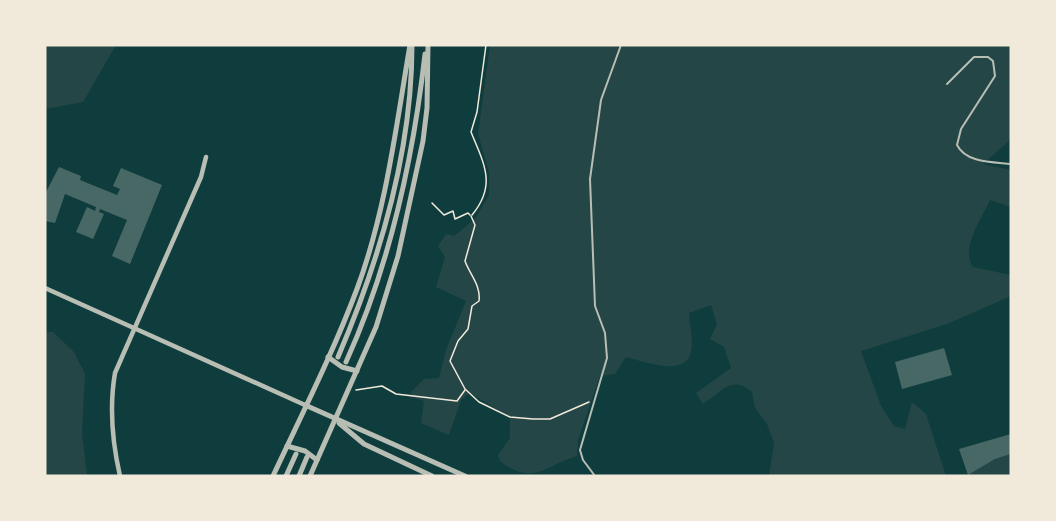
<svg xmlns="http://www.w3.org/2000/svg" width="1056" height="521" font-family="Manrope,sans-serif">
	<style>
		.green { fill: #244646 }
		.building { fill: #486865 }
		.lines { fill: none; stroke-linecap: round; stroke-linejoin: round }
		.path { stroke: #f1e9da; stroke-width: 1.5 }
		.service { stroke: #b8beb3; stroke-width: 2 }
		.minor { stroke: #b8beb3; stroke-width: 4.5 }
		.tertiary { stroke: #b8beb3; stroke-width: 5 }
	</style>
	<rect width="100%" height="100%" fill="#0f3d3e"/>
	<g class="green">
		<polygon points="45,45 116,45 83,102 45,109"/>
		<path d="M 490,45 L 1011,45 L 1011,139 L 983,164 L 1011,170 L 1011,207 L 990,200 C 982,218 960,249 973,267 L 1011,275 L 1011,296 L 947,324 L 861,351 L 881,406 L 894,426 L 905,429 L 912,402 L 926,414 L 946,476 L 769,476 L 774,443 L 767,424 L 755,408 L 752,392 C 731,374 721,393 703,404 L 696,393 L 731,368 L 724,347 L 710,339 L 717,324 L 711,305 L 689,313 C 689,325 694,340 691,352 C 685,378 643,361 626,357 L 615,374 L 600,376 L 578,440 L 577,456 C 546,465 533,487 500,461 L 498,455 L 510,438 L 510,417 L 470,393 L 461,400 L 449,435 L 421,423 L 424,401 L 411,397 L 411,392 L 424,379 L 439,378 L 446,350 L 466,301 L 436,287 L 445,257 L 438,246 L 446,234 L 454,236 L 475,219 L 489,195 L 489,172 L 478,134 Z"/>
		<polygon points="45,332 53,332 74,352 85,374 82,432 87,476 45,476"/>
		<polygon points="1011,454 1011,476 968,475 995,459"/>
	</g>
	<g class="building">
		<polygon points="59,167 81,176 80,180 117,195 120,189 113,186 121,168 162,185 130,264 112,256 127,220 100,209 99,212 104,214 93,239 76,232 87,207 95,211 96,207 65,194 55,223 45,221 45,194"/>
		<polygon points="944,348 952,375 902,389 895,362"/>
		<polygon points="1011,434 1011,454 995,459 968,475 959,449"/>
	</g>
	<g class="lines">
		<g class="path">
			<polyline points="432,203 444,215 453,211 455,219 468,213 470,215"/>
			<path d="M 472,215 C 497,185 484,164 471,132 L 477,112 L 486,45"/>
			<path d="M 471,216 L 475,225 L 465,261 C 470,275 481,285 479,301 L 472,306 L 468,329 L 458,341 L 450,361 L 465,389 L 479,402 L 510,417 L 533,419 L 550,419 L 589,402"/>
			<polyline points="356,390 382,386 396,394 457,401 465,390"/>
		</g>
		<g class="service">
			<path d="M 947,84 L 974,57 L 988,57 L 993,61 L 995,76 L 961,129 L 957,145 C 966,163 993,162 1011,164"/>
			<polyline points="595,476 583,460 580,450 607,358 605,333 595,306 590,179 601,100 621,45"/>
		</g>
		<g class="minor">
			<polyline points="45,288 305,405"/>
			<path d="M 120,476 C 112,441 109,408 115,373 L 201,177 L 206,157"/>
		</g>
		<g class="tertiary">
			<polyline points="328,357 342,367 357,371"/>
			<path d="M 338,357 C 380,259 412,153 412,45"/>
			<path d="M 346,362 C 390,265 413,160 425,54"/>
			<polyline points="305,405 465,476"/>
			<polyline points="339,423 364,444 432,476"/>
			<polyline points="287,446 305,451 317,460"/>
			<path d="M 273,476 C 302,414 333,353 357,289 C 386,211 396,127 410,45"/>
			<polyline points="286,476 296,454"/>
			<polyline points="299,476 307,457"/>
			<polyline points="310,476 376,327 398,256 423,141 427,108 428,45"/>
		</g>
	</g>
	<rect width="1056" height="521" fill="none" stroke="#f1e9da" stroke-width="93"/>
</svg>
